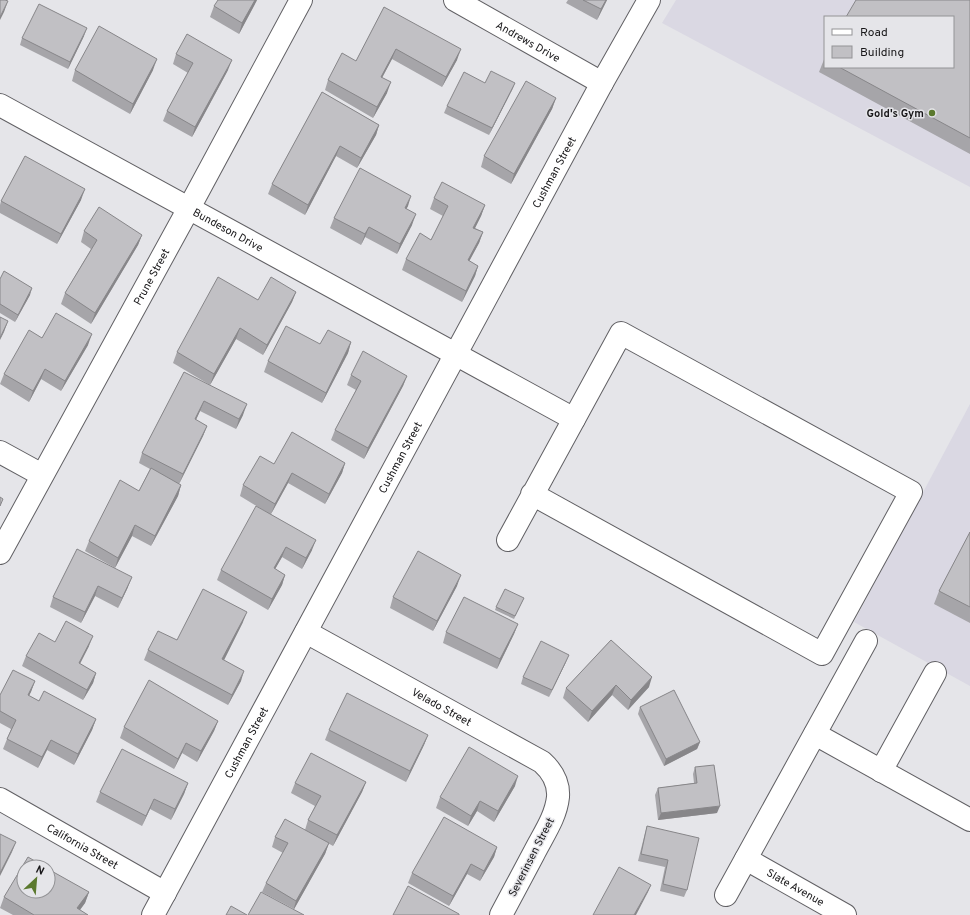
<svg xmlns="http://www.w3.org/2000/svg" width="970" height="915" font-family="Overpass,sans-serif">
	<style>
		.built { fill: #dad8e3; fill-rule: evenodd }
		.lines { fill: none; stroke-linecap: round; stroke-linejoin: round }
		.minor-casing { stroke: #616064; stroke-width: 24 }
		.minor { stroke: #fff; stroke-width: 22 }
		.wall { fill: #a6a5a9 }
		.shaded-wall { fill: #878689 }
		.building { fill: #c1c0c4; stroke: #878689 }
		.poi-dot { fill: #5b792e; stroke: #e5e5e9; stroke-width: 1.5 }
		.labels { text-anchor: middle; stroke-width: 3; stroke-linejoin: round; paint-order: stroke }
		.street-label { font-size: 11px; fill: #181719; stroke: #e5e5e9 }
		.poi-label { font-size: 11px; font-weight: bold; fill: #181719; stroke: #e5e5e9; text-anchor: end }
	</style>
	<rect width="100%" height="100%" fill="#e5e5e9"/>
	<g class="built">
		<path d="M 676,0 L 970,0 L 970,187 L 662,23 ZM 825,17 L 953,17 L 953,67 L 825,67 Z"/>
		<polygon points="970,404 970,686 854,622"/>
	</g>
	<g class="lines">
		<defs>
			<g id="minor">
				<path id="s1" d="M 455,0 L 602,83"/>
				<path id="s2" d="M 0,105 L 574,419"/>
				<polyline points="0,452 42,475"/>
				<polyline points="508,540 621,333 911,492 822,654 532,494"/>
				<path id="s3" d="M 0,553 L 189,208 L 301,0"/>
				<path id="s4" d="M 306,632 L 542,762 C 552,771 559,783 558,797 C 556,817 543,835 534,853 C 523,874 512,894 501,915"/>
				<polyline points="815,734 970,820"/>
				<polyline points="881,771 935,673"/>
				<path id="s5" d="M 0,799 L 165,893"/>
				<path id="s6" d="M 746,859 L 845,915"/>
				<polyline points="726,895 866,641"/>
				<path id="s7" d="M 153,915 L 602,83 L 649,0"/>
			</g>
		</defs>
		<use href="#minor" class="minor-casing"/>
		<use href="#minor" class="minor"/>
	</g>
	<g class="wall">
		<polygon points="257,0 239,34 210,17 214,6"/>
		<polygon points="568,0 607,0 597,20 566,3"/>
		<polygon points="970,0 970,154 819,72 825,57 825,67 953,67"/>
		<polygon points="384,7 457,60 442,87 392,59 382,78 387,93 373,118 325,90 328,80 356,61"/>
		<polygon points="84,36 68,69 20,45 22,38"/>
		<polygon points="176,54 228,70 192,137 163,121 167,111 188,73 173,64"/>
		<polygon points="75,70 153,70 130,114 72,81"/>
		<polygon points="485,83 515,83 512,90 489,135 444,113 447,106"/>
		<polygon points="322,92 379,125 376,135 357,168 336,156 305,215 268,194 272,184"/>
		<polygon points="556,98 552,109 511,184 481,167 484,156"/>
		<polygon points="434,198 485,205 481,216 475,228 483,232 479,243 469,261 478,266 475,276 462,302 402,270 406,259 431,240 443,216 430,209"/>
		<polygon points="81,200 57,244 0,213 0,205 1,201"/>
		<polygon points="408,206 406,209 412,225 397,254 365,237 361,245 330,228 334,218"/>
		<polygon points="84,231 142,235 138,245 91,324 61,304 65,293 91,249 81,242"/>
		<polygon points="0,279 30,295 15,322 0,313"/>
		<polygon points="296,292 292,302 263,355 236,339 210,385 173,363 177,352 258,300"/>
		<polygon points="42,338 88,345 61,391 41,379 29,402 0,384 4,374"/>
		<polygon points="351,342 348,353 322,403 264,372 268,361 320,344"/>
		<polygon points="184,372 243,415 236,429 200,411 196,420 207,426 203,436 179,484 181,485 178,496 151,546 132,536 115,568 85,551 89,541 139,491 150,469 139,463 142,453"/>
		<polygon points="351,375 407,376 403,386 364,459 331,440 335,430 356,390 347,385"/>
		<polygon points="345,463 342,473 325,504 288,483 271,514 312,550 302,569 282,557 275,569 285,575 282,585 268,610 217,580 221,570 268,513 240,496 243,485 274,464"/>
		<polygon points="970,532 970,623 934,604 939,591"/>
		<polygon points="77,549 128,587 118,608 95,596 81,623 50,607 53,597"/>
		<polygon points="457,586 433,631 390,608 393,597"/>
		<polygon points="524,598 514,619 495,610 496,607"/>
		<polygon points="243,622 224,660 241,681 228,705 144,660 148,650 177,640"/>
		<polygon points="518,624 514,634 497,669 443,643 446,632"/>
		<polygon points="611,640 649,687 628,710 612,695 588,722 563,698 566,688"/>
		<polygon points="55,642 89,646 80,664 96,673 93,683 83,700 22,666 26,656"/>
		<polygon points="566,662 549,697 521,684 523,677"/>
		<polygon points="35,681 29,696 39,701 96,719 92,730 74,765 47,750 38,768 3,749 11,729 0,723 0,695"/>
		<polygon points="640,707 700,742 697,749 664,766 638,714"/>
		<polygon points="218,721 214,731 197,762 182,753 174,769 120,738 124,727"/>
		<polygon points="329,730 428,735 424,745 406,782 325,740"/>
		<polygon points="695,767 717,813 658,820 655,795 658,788 694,783 693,774"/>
		<polygon points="366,782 362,792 333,846 314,835 329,843 325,854 294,909 262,892 266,883 283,853 272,847 275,837 305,830 308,820 315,806 291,793 295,783"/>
		<polygon points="188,783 184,794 171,820 150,809 142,826 96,802 100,792"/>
		<polygon points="515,786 494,822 477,811 468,826 436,808 440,797"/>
		<polygon points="647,826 687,890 684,897 660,891 665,867 638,861 645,833"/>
		<polygon points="497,847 494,857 480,881 467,874 449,906 408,883 412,873"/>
		<polygon points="89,892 85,903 80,910 88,915 13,915 0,908 4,897"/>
	</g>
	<g class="shaded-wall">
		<polygon points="255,0 257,0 239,34 242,23"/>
		<polygon points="606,0 607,0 597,20 601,9"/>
		<polygon points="8,1 4,12 0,20 0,17"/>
		<polygon points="87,28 84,36 68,69 70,62"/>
		<polygon points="396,49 392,59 377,87 381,77"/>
		<polygon points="461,49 457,60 442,87 446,77"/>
		<polygon points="157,59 153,70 130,114 133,104"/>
		<polygon points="232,60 228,70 192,137 195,127"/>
		<polygon points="391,82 387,93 373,118 377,107"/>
		<polygon points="515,83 512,90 489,135 492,128"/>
		<polygon points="556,98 552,109 511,184 514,174"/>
		<polygon points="379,125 376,135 357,168 361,158"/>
		<polygon points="340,146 336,156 305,215 308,205"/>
		<polygon points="85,189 81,200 57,244 61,234"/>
		<polygon points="411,196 408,206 401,219 405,208"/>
		<polygon points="485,205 481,216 470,238 473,228"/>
		<polygon points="416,214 412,225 397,254 400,244"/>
		<polygon points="369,227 365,237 361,245 365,234"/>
		<polygon points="483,232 479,243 464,271 468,260"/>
		<polygon points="142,235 138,245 91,324 95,313"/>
		<polygon points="478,266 475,276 462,302 466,291"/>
		<polygon points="32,288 30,295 15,322 18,315"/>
		<polygon points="296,292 292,302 263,355 267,345"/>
		<polygon points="8,321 4,332 0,340 0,338"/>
		<polygon points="240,328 236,339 210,385 214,374"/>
		<polygon points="92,334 88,345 61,391 65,381"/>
		<polygon points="351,342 348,353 322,403 326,393"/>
		<polygon points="45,369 41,379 29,402 33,391"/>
		<polygon points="407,376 403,386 364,459 368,448"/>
		<polygon points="204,401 200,411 191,430 195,419"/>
		<polygon points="247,404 243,415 236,429 239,419"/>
		<polygon points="207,426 203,436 179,484 183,474"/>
		<polygon points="345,463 342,473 325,504 329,494"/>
		<polygon points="292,473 288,483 271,514 275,504"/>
		<polygon points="181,485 178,496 151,546 155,536"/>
		<polygon points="135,525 132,536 115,568 118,558"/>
		<polygon points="316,540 312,550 302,569 306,558"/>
		<polygon points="286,547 282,557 270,578 274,568"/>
		<polygon points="285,575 282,585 268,610 272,599"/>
		<polygon points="461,575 457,586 433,631 437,621"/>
		<polygon points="132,577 128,587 118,608 122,598"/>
		<polygon points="98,586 95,596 81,623 85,612"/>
		<polygon points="247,612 243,622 219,670 222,659"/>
		<polygon points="518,624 514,634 497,669 500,659"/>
		<polygon points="93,636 89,646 75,673 79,663"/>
		<polygon points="569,655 566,662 549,697 552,690"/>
		<polygon points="244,671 241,681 228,705 232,695"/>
		<polygon points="96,673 93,683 83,700 87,690"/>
		<polygon points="652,677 649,687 628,710 631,700"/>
		<polygon points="35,681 31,692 24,705 28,695"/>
		<polygon points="616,685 612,695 588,722 592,711"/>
		<polygon points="96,719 92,730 74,765 78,754"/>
		<polygon points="218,721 214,731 197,762 201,751"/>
		<polygon points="428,735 424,745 406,782 410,771"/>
		<polygon points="51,740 47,750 38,768 42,757"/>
		<polygon points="700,742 697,749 664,766 666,759"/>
		<polygon points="186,743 182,753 174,769 178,759"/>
		<polygon points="518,776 515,786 494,822 498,811"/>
		<polygon points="366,782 362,792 333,846 337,835"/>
		<polygon points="188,783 184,794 171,820 175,809"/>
		<polygon points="154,799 150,809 142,826 146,816"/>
		<polygon points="480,801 477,811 468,826 471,816"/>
		<polygon points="720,806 717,813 658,820 661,813"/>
		<polygon points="16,842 12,852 0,876 0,873"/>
		<polygon points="329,843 325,854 293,911 296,901"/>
		<polygon points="497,847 494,857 480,881 484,871"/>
		<polygon points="471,864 467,874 449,906 453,896"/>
		<polygon points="651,885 648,892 636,915 634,915"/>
		<polygon points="89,892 85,903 76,915 77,908"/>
	</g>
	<g class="building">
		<polygon points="0,0 5,0 8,1 0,17"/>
		<polygon points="218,0 255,0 242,23 214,6"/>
		<polygon points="583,0 606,0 601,9"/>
		<polygon points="856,0 970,0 970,138 839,67 953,67 953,17 846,17"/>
		<polygon points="39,4 87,28 70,62 22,38"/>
		<polygon points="384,7 461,49 446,77 396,49 381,77 391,82 377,107 328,80 342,53 356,61"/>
		<polygon points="99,26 157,59 133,104 75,70"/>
		<polygon points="187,34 232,60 195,127 167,111 193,63 176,54"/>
		<polygon points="491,71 515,83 492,128 447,106 464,72 485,83"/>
		<polygon points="526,81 556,98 514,174 484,156"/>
		<polygon points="322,92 379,125 361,158 340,146 308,205 272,184"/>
		<polygon points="25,156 85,189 61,234 1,201"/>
		<polygon points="360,168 411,196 405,208 416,214 400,244 369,227 365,234 334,218"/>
		<polygon points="442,182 485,205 473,228 483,232 468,260 478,266 466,291 406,259 420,233 431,240 448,206 434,198"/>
		<polygon points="99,207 142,235 95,313 65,293 97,240 84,231"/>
		<polygon points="4,271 32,288 18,315 0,304 0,279"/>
		<polygon points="218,277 258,300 271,277 296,292 267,345 240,328 214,374 177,352"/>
		<polygon points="56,313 92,334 65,381 45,369 33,391 4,374 29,330 42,338"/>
		<polygon points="0,317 8,321 0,338"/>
		<polygon points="286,326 320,344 328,330 351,342 326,393 268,361"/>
		<polygon points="363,351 407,376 368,448 335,430 361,381 351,375"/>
		<polygon points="184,372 247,404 239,419 204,401 195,419 207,426 183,474 142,453"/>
		<polygon points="292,432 345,463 329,494 292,473 275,504 243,485 260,456 274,464"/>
		<polygon points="151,468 181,485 155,536 135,525 118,558 89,541 120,480 139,491"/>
		<polygon points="0,497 3,499 0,506"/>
		<polygon points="256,506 316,540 306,558 286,547 274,568 285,575 272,599 221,570"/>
		<polygon points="970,532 970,607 939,591"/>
		<polygon points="77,549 132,577 122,598 98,586 85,612 53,597"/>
		<polygon points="418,551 461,575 437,621 393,597"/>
		<polygon points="203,589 247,612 222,659 244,671 232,695 148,650 158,631 177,640"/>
		<polygon points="505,589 524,598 515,616 496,607"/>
		<polygon points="464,597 518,624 500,659 446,632"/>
		<polygon points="66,621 93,636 79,663 96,673 87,690 26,656 39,633 55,642"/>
		<polygon points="611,640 652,677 631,700 616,685 592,711 566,688"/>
		<polygon points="541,641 569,655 552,690 523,677"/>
		<polygon points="13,670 35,681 28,695 39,701 44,691 96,719 78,754 51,740 42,757 7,739 16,720 0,711 0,695"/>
		<polygon points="149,680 218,721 201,751 186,743 178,759 124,727"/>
		<polygon points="674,690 700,742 666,759 640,707"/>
		<polygon points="347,693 428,735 410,771 329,730"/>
		<polygon points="469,747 518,776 498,811 480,801 471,816 440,797"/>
		<polygon points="122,749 188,783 175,809 154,799 146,816 100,792"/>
		<polygon points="311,753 366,782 337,835 308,820 321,796 295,783"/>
		<polygon points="714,765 720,806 661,813 658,788 697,783 695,767"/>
		<polygon points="444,817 497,847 484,871 471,864 453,896 412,873"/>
		<polygon points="285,819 329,843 296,901 266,883 288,843 275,837"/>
		<polygon points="647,826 699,838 687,890 663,884 668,860 641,854"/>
		<polygon points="0,834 16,842 0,873"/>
		<polygon points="28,857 45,867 24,867 24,891 48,891 48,869 89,892 77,908 88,915 34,915 4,897"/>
		<polygon points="619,867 651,885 634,915 593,915"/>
		<polygon points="408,886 459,914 459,915 393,915"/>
		<polygon points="261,892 304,915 248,915"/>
		<polygon points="231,906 247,915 226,915"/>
	</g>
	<circle class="poi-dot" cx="932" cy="113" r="4"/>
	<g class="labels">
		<g class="street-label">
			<text dy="4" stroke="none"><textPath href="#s1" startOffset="84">Andrews Drive</textPath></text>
			<text dy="4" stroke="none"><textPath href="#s7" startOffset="844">Cushman Street</textPath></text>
			<text dy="4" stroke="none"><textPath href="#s2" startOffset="260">Bundeson Drive</textPath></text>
			<text dy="4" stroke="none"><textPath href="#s3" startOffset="315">Prune Street</textPath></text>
			<text dy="4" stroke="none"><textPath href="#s7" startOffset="520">Cushman Street</textPath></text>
			<text dy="4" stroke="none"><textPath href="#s4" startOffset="155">Velado Street</textPath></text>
			<text dy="4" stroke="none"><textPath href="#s7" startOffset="196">Cushman Street</textPath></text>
			<text dy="4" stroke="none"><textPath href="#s5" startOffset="95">California Street</textPath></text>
			<text transform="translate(531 857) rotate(-63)" y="4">Severinsen Street</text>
			<text dy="4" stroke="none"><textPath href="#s6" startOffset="57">Slate Avenue</textPath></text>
		</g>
		<g class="poi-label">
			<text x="924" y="117">Gold's Gym</text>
		</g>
	</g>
	<rect x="824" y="16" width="130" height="52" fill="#e5e5e9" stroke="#939396"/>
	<rect x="832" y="29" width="20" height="6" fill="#ffffff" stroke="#939396"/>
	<text x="860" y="36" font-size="12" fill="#181719">Road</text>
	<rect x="832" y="46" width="20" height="12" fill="#c1c0c4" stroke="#939396"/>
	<text x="860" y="56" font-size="12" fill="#181719">Building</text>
	<g transform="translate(36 879) rotate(26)"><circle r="19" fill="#e5e5e9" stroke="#939396"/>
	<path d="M0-3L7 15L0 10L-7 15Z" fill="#5b792e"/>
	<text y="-6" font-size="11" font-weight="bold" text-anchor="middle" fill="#181719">N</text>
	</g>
</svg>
